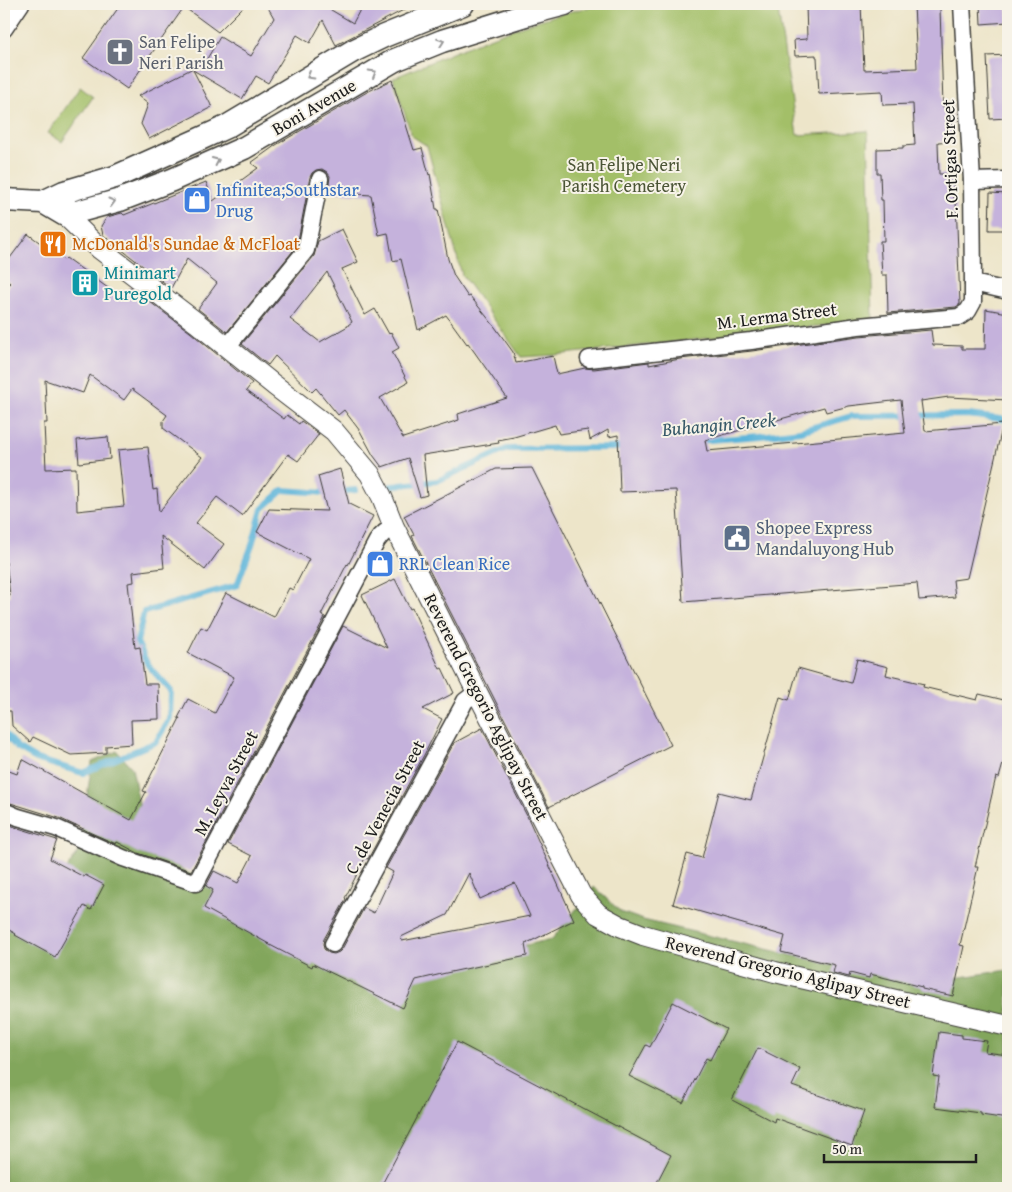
<svg xmlns="http://www.w3.org/2000/svg" width="1012" height="1192" font-family="'Gentium Book Plus',serif">
	<style>
		.green { fill: #a3bf67; stroke: #606e42 }
		.forest { fill: #82a65c; stroke: #4f613c }
		.lines { fill: none; stroke-linecap: round; stroke-linejoin: round }
		.stream { stroke: #5db5da; stroke-width: 6 }
		.building { fill: #c5b2dc; fill-rule: evenodd }
		.minor-casing { stroke: #3b3a36; stroke-width: 19 }
		.tertiary-casing { stroke: #3b3a36; stroke-width: 22 }
		.secondary-casing { stroke: #3b3a36; stroke-width: 25 }
		.minor { stroke: #fff; stroke-width: 16 }
		.tertiary { stroke: #fff; stroke-width: 20 }
		.secondary { stroke: #fff; stroke-width: 22 }
		.oneway { stroke: #999 }
		.labels { text-anchor: middle; stroke-width: 4; stroke-linejoin: round; paint-order: stroke }
		.worship-label { font-size: 18px; fill: #5b616d; stroke: #f7f3e8; text-anchor: start }
		.street-label { font-size: 18px; fill: #1c1c1c; stroke: #f7f3e8 }
		.park-label { font-size: 18px; fill: #4b5536; stroke: #f7f3e8 }
		.shop-label { font-size: 18px; fill: #366cbe; stroke: #f7f3e8; text-anchor: start }
		.food-label { font-size: 18px; fill: #c56008; stroke: #f7f3e8; text-anchor: start }
		.culture-label { font-size: 18px; fill: #0d838f; stroke: #f7f3e8; text-anchor: start }
		.service-label { font-size: 18px; fill: #4e5e75; stroke: #f7f3e8; text-anchor: start }
		.water-label { font-size: 19px; font-style: italic; fill: #365968; stroke: #f7f3e8 }
	</style>
	<rect width="100%" height="100%" fill="#f7f3e8"/>
	<filter id="ink" filterUnits="userSpaceOnUse"><feTurbulence type="fractalNoise" baseFrequency=".02" numOctaves="2"/><feDisplacementMap in="SourceGraphic" scale="10" xChannelSelector="R" yChannelSelector="G"/><feConvolveMatrix kernelMatrix="1 2 1 2 8 2 1 2 1" color-interpolation-filters="sRGB"/></filter>
	<filter id="wash" filterUnits="userSpaceOnUse"><feTurbulence type="fractalNoise" baseFrequency=".0096" numOctaves="4" result="noise"/><feDisplacementMap in="SourceGraphic" scale="20" xChannelSelector="R" yChannelSelector="G"/><feGaussianBlur stdDeviation="1.12" result="paint"/><feColorMatrix in="noise" values="0 0 0 0 0 0 0 0 0 0 0 0 0 0 0 0 0 1.4 0 .05"/><feComposite in="paint" operator="in"/></filter>
	<g filter="url(#wash)">
		<rect width="100%" height="100%" fill="#ede5c9"/>
		<g class="green">
			<path d="M 609,4 L 777,4 L 797,135 L 868,131 L 873,320 L 555,355 L 521,357 L 462,275 L 427,146 L 412,136 L 393,78 C 463,49 533,15 609,4 Z"/>
			<polygon points="80,87 93,97 62,142 48,133"/>
		</g>
		<polygon class="forest" points="117,751 132,768 145,834 168,860 324,960 392,996 440,965 552,939 594,887 621,912 643,920 914,984 1008,970 1008,1188 4,1188 4,912 10,881 64,873 79,851 92,762"/>
		<g class="lines">
			<g class="stream">
				<polyline points="697,441 760,436 800,431 852,416 968,415 1008,420"/>
				<polyline points="391,486 437,481 507,449 610,448 625,447"/>
				<polyline points="4,733 17,748 36,759 83,773 156,742 170,718 171,691 148,665 137,642 144,612 237,585 252,545 262,509 283,490 326,493 356,490"/>
			</g>
		</g>
		<g id="blocks">
			<g class="building">
				<polygon points="121,4 246,4 218,32 184,7 127,89 83,58"/>
				<polygon points="266,4 321,4 353,23 362,6 366,4 415,4 336,45 323,20 310,43 297,35 268,83 256,76 242,99 193,70 212,107 149,139 141,124 148,104 138,96 205,62 220,37 251,56 274,18"/>
				<polygon points="806,4 861,4 864,70 917,68 914,4 937,4 937,8 940,8 943,107 952,106 953,141 938,142 939,174 953,174 954,200 956,200 960,304 956,307 888,313 887,275 882,275 880,241 884,241 883,200 881,200 880,173 877,173 877,149 903,148 903,146 915,145 913,104 883,105 882,91 819,94 817,57 816,57 816,55 795,56 794,40 807,39"/>
				<polygon points="980,4 1007,4 1008,22 981,24"/>
				<polygon points="1008,55 1008,118 990,119 987,56"/>
				<path d="M 392,80 L 414,150 L 422,148 L 429,175 L 430,174 L 436,209 L 438,209 L 448,259 L 454,276 L 468,297 L 470,296 L 495,327 L 513,352 L 516,363 L 553,356 L 557,374 L 585,368 L 594,369 L 649,362 L 649,365 L 680,359 L 752,351 L 859,336 L 931,330 L 933,345 L 962,346 L 962,349 L 985,349 L 986,309 L 1008,313 L 1008,400 L 949,397 L 921,401 L 925,431 L 1003,424 L 967,578 L 953,580 L 955,597 L 919,600 L 917,583 L 683,602 L 676,490 L 620,492 L 618,435 L 609,437 L 608,430 L 590,440 L 588,430 L 559,434 L 555,425 L 514,437 L 498,440 L 499,443 L 423,455 L 427,495 L 420,497 L 408,458 L 382,467 L 373,455 L 360,431 L 344,410 L 338,415 L 316,388 L 312,392 L 275,356 L 268,365 L 242,344 L 314,256 L 318,241 L 342,229 L 358,262 L 342,269 L 365,315 L 375,309 L 389,334 L 391,332 L 399,348 L 392,352 L 408,382 L 380,398 L 403,438 L 459,420 L 458,414 L 507,398 L 468,343 L 467,344 L 446,315 L 418,330 L 401,259 L 393,261 L 388,233 L 379,235 L 371,195 L 328,192 L 330,176 L 327,172 L 322,169 L 316,170 L 312,173 L 310,177 L 297,246 L 227,332 L 198,309 L 217,283 L 187,259 L 171,288 L 103,235 L 101,226 L 107,217 L 122,213 L 124,215 L 206,182 L 213,201 L 258,168 L 251,163 L 276,145 L 367,92 ZM 327,272 L 352,322 L 348,325 L 348,326 L 320,342 L 290,319 ZM 901,400 L 905,433 L 707,451 L 705,440 L 824,407 L 826,412 L 849,406 Z"/>
				<polygon points="990,193 1008,194 1008,230 989,230"/>
				<path d="M 28,234 L 64,260 L 66,258 L 122,298 L 130,287 L 190,332 L 252,383 L 246,391 L 284,419 L 287,415 L 299,424 L 301,421 L 319,434 L 298,461 L 288,454 L 242,516 L 217,497 L 196,523 L 224,544 L 205,570 L 161,536 L 164,568 L 133,572 L 134,582 L 128,583 L 135,648 L 140,647 L 145,684 L 158,684 L 159,719 L 131,720 L 132,744 L 106,746 L 106,753 L 71,755 L 33,737 L 30,742 L 12,726 L 11,711 L 4,711 L 4,596 L 10,596 L 6,562 L 4,562 L 4,292 L 10,283 L 4,278 L 4,266 ZM 90,375 L 124,400 L 132,389 L 167,415 L 163,421 L 163,428 L 202,457 L 159,512 L 157,489 L 153,490 L 148,447 L 118,450 L 124,506 L 77,511 L 76,468 L 46,469 L 44,423 L 47,423 L 45,380 L 83,393 Z"/>
				<polygon points="108,437 110,459 79,463 77,440"/>
				<polygon points="532,468 671,745 549,807 412,536 414,535 404,516 496,469"/>
				<polygon points="340,469 349,504 373,516 348,565 347,564 321,615 325,617 191,871 138,853 117,842 116,844 89,832 76,825 76,826 59,818 4,801 4,769 17,774 22,759 131,820 146,792 143,791 180,718 178,718 188,699 215,713 234,677 188,653 201,627 207,630 226,593 274,617 289,588 293,590 309,559 257,532 269,509 327,511 318,476"/>
				<path d="M 395,579 L 410,609 L 412,608 L 440,669 L 442,668 L 454,693 L 423,709 L 442,719 L 424,755 L 368,859 L 365,858 L 345,898 L 346,899 L 324,939 L 323,944 L 324,949 L 329,953 L 334,954 L 339,952 L 342,949 L 364,908 L 374,913 L 393,872 L 386,868 L 454,743 L 482,728 L 528,818 L 574,920 L 525,944 L 527,956 L 446,973 L 416,980 L 403,1008 L 313,964 L 312,967 L 268,944 L 269,944 L 204,908 L 213,890 L 206,886 L 214,871 L 238,883 L 252,856 L 228,844 L 343,626 L 387,648 L 362,595 ZM 469,873 L 480,899 L 515,883 L 530,916 L 402,941 L 401,937 L 447,915 Z"/>
				<polygon points="857,659 888,667 886,675 924,684 923,687 977,700 979,694 1008,701 1008,746 999,778 996,777 975,867 978,867 960,945 964,946 953,996 922,989 922,987 870,974 869,978 850,973 849,977 833,973 835,965 781,952 785,936 673,904 687,854 702,858 719,792 751,800 780,697 789,700 798,668 851,683"/>
				<polygon points="4,822 15,827 57,840 50,859 84,877 85,875 104,885 91,910 84,906 55,957 15,935 16,934 4,927"/>
				<polygon points="673,1002 726,1029 710,1060 706,1058 683,1103 629,1076 646,1045 650,1047"/>
				<polygon points="939,1032 962,1035 962,1038 987,1041 985,1052 1008,1055 1008,1119 981,1115 981,1113 935,1107 939,1077 933,1076"/>
				<polygon points="457,1042 671,1155 654,1188 380,1188"/>
				<polygon points="758,1048 800,1069 792,1086 864,1111 852,1146 775,1118 774,1122 732,1100"/>
			</g>
		</g>
	</g>
	<g filter="url(#ink)">
		<use href="#blocks" fill-opacity="0" stroke="#3b3a36" stroke-width="1"/>
		<g class="lines">
			<defs>
				<g id="minor">
					<polyline points="4,29 21,4"/>
					<polyline points="972,181 1008,180"/>
					<polyline points="973,283 1008,291"/>
					<polyline points="227,347 306,250 320,179"/>
					<polyline points="589,359 751,341 858,326 959,317 968,311 973,302 973,283 972,181 962,4"/>
					<path d="M 4,811 L 18,817 L 56,828 L 123,858 L 196,883 L 377,541 C 382,534 386,530 394,527"/>
					<polyline points="333,944 462,707 465,701 477,692"/>
				</g>
				<polyline id="tertiary" points="65,201 65,215 100,249 197,323 274,385 334,431 370,474 382,497 394,527 477,692 581,895 598,914 620,926 643,935 775,972 1008,1026"/>
				<g id="secondary">
					<polyline points="4,200 43,202 65,215 120,200 172,180 244,148 395,60 442,41 535,12 565,4"/>
					<polyline points="43,202 64,192 115,177 200,139 226,127 353,51 384,36 463,4"/>
				</g>
			</defs>
			<use href="#minor" class="minor-casing"/>
			<use href="#tertiary" class="tertiary-casing"/>
			<use href="#secondary" class="secondary-casing"/>
			<use href="#minor" class="minor"/>
			<use href="#tertiary" class="tertiary"/>
			<use href="#secondary" class="secondary"/>
		</g>
		<defs><path id="oneway-chevron" d="M-2-3.5L2.5 0L-2 3.5" fill="none" stroke-width="1.6" stroke-linecap="round" stroke-linejoin="round" transform="scale(1.25)"/></defs>
		<g class="oneway">
			<use href="#oneway-chevron" transform="translate(441 42) rotate(-20)"/>
			<use href="#oneway-chevron" transform="translate(373 73) rotate(-30)"/>
			<use href="#oneway-chevron" transform="translate(310 76) rotate(149)"/>
			<use href="#oneway-chevron" transform="translate(216 161) rotate(-25)"/>
			<use href="#oneway-chevron" transform="translate(112 202) rotate(-16)"/>
		</g>
	</g>
	<defs>
		<symbol id="church-square" viewBox="-11 -11 22 22"><rect x="-9" y="-9" width="18" height="18" rx="4" fill="#6b7280" stroke="#f7f3e8"/><path d="M-1.2-6h2.4v3.5h3.3v2.4h-3.3V6h-2.4V-.1h-3.3v-2.4h3.3Z" fill="#fff"/></symbol>
		<symbol id="shop-square" viewBox="-11 -11 22 22"><rect x="-9" y="-9" width="18" height="18" rx="4" fill="#3f7fe0" stroke="#f7f3e8"/><path d="M-5-2.5h2.3a2.7 3.5 0 0 1 5.4 0H5L5.5 6h-11ZM-1.5-2.5h3a1.5 2.3 0 0 0-3 0Z" fill="#fff"/></symbol>
		<symbol id="restaurant-square" viewBox="-11 -11 22 22"><rect x="-9" y="-9" width="18" height="18" rx="4" fill="#e8710a" stroke="#f7f3e8"/><path d="M-5-6h1v4h1v-4h1v4h1v-4h1v5L-1.5 .5V6h-2V.5L-5-1ZM5-6V6H3V1.5H1.5Q1.5-4 5-6Z" fill="#fff"/></symbol>
		<symbol id="building-square" viewBox="-11 -11 22 22"><rect x="-9" y="-9" width="18" height="18" rx="4" fill="#0f9aa8" stroke="#f7f3e8"/><path d="M-4-6H4V6H1V3H-1V6H-4ZM-2.5-4.3h1.7v1.8h-1.7ZM.8-4.3h1.7v1.8H.8ZM-2.5-1h1.7V.8h-1.7ZM.8-1h1.7V.8H.8Z" fill="#fff"/></symbol>
		<symbol id="civic-square" viewBox="-11 -11 22 22"><rect x="-9" y="-9" width="18" height="18" rx="4" fill="#5c6f8a" stroke="#f7f3e8"/><path d="M-.6-6.5H3V-4.5H.6V-3L4-1V1h2V6H-6V1h2V-1L-.6-3ZM-1.2 2.5V6h2.4V2.5Z" fill="#fff"/></symbol>
	</defs>
	<g fill-rule="evenodd">
		<use href="#church-square" x="104" y="36" width="32" height="32"/>
		<use href="#shop-square" x="181" y="184" width="32" height="32"/>
		<use href="#restaurant-square" x="37" y="228" width="32" height="32"/>
		<use href="#building-square" x="69" y="267" width="32" height="32"/>
		<use href="#civic-square" x="721" y="522" width="32" height="32"/>
		<use href="#shop-square" x="364" y="548" width="32" height="32"/>
	</g>
	<g class="labels">
		<g class="worship-label">
			<text x="139" y="48">San Felipe<tspan x="139" dy="21">Neri Parish</tspan></text>
		</g>
		<g class="street-label">
			<text transform="translate(314 107) rotate(-30)" y="6">Boni Avenue</text>
			<text transform="translate(950 159) rotate(-92)" y="6">F. Ortigas Street</text>
			<text transform="translate(777 316) rotate(-7)" y="6">M. Lerma Street</text>
			<text transform="translate(486 707) rotate(63)" y="6">Reverend Gregorio Aglipay Street</text>
			<text transform="translate(226 783) rotate(-62)" y="6">M. Leyva Street</text>
			<text transform="translate(385 807) rotate(-62)" y="6">C. de Venecia Street</text>
			<text transform="translate(788 972) rotate(14)" y="6">Reverend Gregorio Aglipay Street</text>
		</g>
		<g class="park-label">
			<text x="624" y="171">San Felipe Neri<tspan x="624" dy="21">Parish Cemetery</tspan></text>
		</g>
		<g class="shop-label">
			<text x="216" y="196">Infinitea;Southstar<tspan x="216" dy="21">Drug</tspan></text>
			<text x="399" y="570">RRL Clean Rice</text>
		</g>
		<g class="food-label">
			<text x="72" y="250">McDonald's Sundae &amp; McFloat</text>
		</g>
		<g class="culture-label">
			<text x="104" y="279">Minimart<tspan x="104" dy="21">Puregold</tspan></text>
		</g>
		<g class="service-label">
			<text x="756" y="534">Shopee Express<tspan x="756" dy="21">Mandaluyong Hub</tspan></text>
		</g>
		<g class="water-label">
			<text transform="translate(719 424) rotate(-5)" y="7">Buhangin Creek</text>
		</g>
	</g>
	<rect width="1012" height="1192" fill="none" stroke="#f7f3e8" stroke-width="20"/>
	<path d="M824 1154v8h152v-8" fill="none" stroke="#1c1c1c" stroke-width="2.5"/>
	<text x="832" y="1154" font-size="15" fill="#1c1c1c" stroke="#f7f3e8" stroke-width="4" paint-order="stroke">50 m</text>
</svg>
